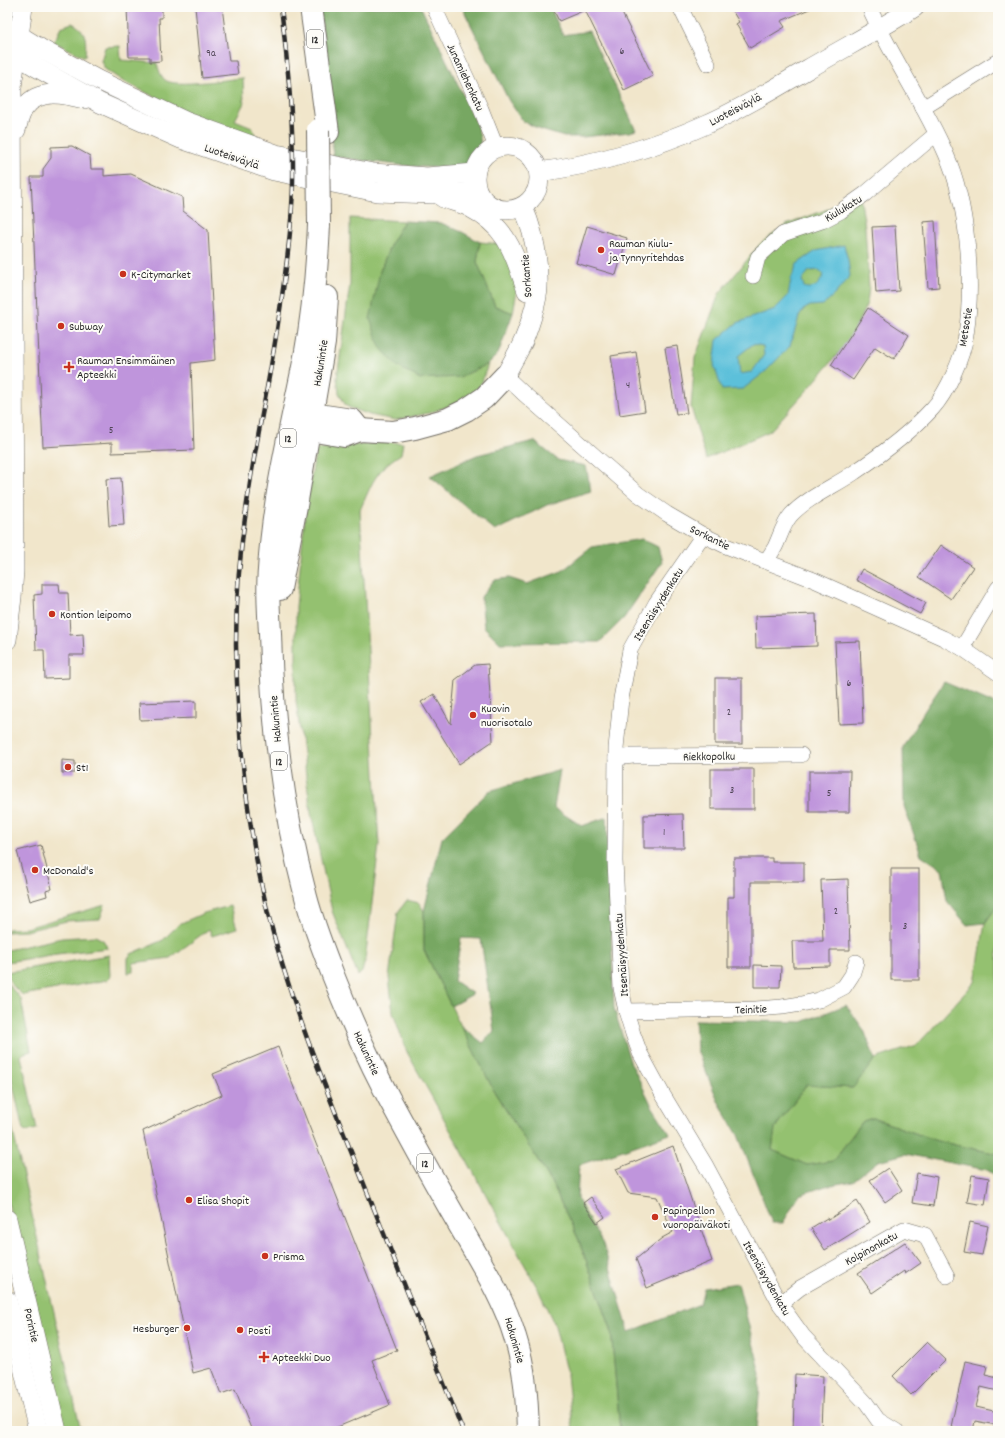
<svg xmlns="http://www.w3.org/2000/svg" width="1005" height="1438" font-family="Dekko,sans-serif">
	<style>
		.green { fill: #94c170; stroke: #60764e }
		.forest { fill: #77a762; stroke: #516946 }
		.water { fill: #5cc0da; stroke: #447682; fill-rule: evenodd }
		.building { fill: #bf95dc }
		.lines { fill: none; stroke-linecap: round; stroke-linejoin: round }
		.minor-casing { stroke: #706c63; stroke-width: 16 }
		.major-casing { stroke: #706c63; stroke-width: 20 }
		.highway-casing { stroke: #706c63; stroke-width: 24 }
		.minor { stroke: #fff; stroke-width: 15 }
		.major { stroke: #fff; stroke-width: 19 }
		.highway { stroke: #fff; stroke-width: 22 }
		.rail-casing { stroke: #2b2b2b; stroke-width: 4.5 }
		.rail { stroke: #fdfcf7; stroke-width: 3; stroke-dasharray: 9; stroke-linecap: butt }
		.highway-bridge-casing { stroke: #706c63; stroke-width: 24; stroke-linecap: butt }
		.highway-bridge { stroke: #fff; stroke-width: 22 }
		.poi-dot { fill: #c8321e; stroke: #fdfcf7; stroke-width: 1.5 }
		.labels { text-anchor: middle; stroke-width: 4; stroke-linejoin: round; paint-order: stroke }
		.number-label { font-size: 10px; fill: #504657 }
		.shield { fill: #fdfcf7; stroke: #6a6a68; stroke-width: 1 }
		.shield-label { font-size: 11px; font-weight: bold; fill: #2b2b2b }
		.street-label { font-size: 12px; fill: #2b2b2b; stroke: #fdfcf7 }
		.poi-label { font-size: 12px; fill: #2b2b2b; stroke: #fdfcf7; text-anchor: start }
	</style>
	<rect width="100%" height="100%" fill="#fdfcf7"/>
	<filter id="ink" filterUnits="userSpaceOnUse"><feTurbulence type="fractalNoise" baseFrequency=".025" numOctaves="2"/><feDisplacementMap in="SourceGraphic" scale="8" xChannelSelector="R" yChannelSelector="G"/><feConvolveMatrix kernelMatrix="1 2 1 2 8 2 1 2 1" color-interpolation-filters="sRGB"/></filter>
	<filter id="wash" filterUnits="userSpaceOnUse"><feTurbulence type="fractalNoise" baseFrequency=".012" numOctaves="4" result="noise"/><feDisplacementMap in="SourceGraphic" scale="16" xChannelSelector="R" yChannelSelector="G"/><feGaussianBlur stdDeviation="0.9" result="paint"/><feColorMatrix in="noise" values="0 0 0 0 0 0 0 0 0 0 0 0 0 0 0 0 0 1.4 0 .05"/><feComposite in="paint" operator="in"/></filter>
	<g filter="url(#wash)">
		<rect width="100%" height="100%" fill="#f1e6cb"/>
		<g class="green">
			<path d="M 72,23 C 88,31 86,41 85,57 L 54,42 L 61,27 Z"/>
			<path d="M 120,46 L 121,60 L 157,63 C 159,70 160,75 165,80 C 175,88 228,79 243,78 L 244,103 L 235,120 L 252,127 L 257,139 L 189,114 L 121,80 L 105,69 L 101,61 L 105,47 Z"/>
			<polygon points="859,189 865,227 869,287 867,303 851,338 810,387 770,431 706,459 691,407 695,358 719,294 761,243 786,225 828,209"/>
			<polygon points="350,218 404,221 392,241 380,271 460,377 488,364 481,385 463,401 429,413 395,420 370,415 346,406 339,393 337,378 350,284"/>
			<polygon points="480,242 500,244 509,257 517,290 513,313 495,306 477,262"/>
			<path d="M 387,442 L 403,443 L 401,454 C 375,470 372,484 360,510 L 379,845 L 365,961 L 362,972 L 358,976 L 332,911 L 311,813 L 296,701 L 296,607 L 306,506 L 316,449 Z"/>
			<polygon points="407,900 419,903 424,911 424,950 451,1006 495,1093 548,1176 578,1238 611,1329 620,1431 573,1431 567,1375 555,1326 538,1289 407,1052 393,1013 389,977 398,912"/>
			<polygon points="105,905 100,919 66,921 26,931 7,932 7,929 26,928"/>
			<polygon points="998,905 998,1154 937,1141 873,1118 863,1121 833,1161 807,1165 772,1150 775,1128 806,1085 852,1088 875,1059 917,1045 975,982 985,923"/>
			<polygon points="230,906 237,928 212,936 209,929 170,958 133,963 133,972 128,973 128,958 131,954 163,940 179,924 204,913"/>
			<polygon points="95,936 103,940 108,948 57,954 7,962 7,950 62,938"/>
			<path d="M 109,955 L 110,977 L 107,980 L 23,995 C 16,990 7,981 7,972 Z"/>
			<polygon points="7,983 21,999 31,1051 24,1053 21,1056 37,1129 28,1131 23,1130 7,1057"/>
			<polygon points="7,1105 81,1431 62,1431 7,1198"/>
		</g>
		<g class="forest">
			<path d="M 320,7 L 421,7 L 475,120 C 480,134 486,152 471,163 C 453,175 357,160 333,156 L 330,108 Z"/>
			<polygon points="462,7 550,7 563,35 589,31 636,130 630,132 583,137 564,137 541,130 523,121 509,101"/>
			<polygon points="404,221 441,223 462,232 480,242 477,262 495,306 513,313 498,354 488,364 460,377 420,379 397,366 380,347 370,319 380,271 392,241"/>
			<polygon points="534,441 558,460 586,466 591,491 547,505 495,531 430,476 477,455"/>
			<polygon points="642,539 658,547 662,562 624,618 600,642 500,643 484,627 481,597 494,580 509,578 527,584 562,571 592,547"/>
			<polygon points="944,682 998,705 998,905 985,923 967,925 947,901 942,869 921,855 904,806 903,747 925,710"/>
			<polygon points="560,770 554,808 582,826 607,817 614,1008 630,1061 652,1106 670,1134 579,1165 577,1198 603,1244 629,1332 700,1304 704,1288 738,1283 761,1374 756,1430 754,1431 620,1431 611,1329 578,1238 548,1176 495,1093 461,1026 483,1043 494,1031 481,939 461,938 454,981 473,994 451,1006 424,950 424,911 442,838 489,791"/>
			<polygon points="846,1005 864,1030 875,1059 853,1088 806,1085 775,1128 772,1150 807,1165 833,1161 863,1121 873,1118 937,1141 998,1154 998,1177 987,1170 905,1154 878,1161 853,1181 826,1186 799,1195 783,1223 772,1223 738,1135 718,1101 697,1050 695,1020 802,1022"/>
		</g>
		<path class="water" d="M 844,245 L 848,260 L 850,276 L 836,293 L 823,305 L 810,306 L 803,310 L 799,317 L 790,346 L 766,371 L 743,389 L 722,390 L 714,365 L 717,340 L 737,323 L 775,309 L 788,296 L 791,279 L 797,264 L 816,251 ZM 819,270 L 824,274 C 820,283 815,291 804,287 L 802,280 L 809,271 ZM 753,344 L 763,346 L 764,355 L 752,372 L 740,374 L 738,356 Z"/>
		<g id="blocks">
			<g class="building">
				<polygon points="127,7 162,7 162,18 159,18 161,61 150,62 150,57 129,57"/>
				<polygon points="195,7 222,7 229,61 236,61 238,74 202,78"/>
				<polygon points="552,7 619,7 653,76 624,90 585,10 559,21"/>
				<polygon points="730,7 814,7 781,21 785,27 750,48 736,24 739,22"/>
				<polygon points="72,146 90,156 91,169 104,169 104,176 131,174 182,197 183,211 208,230 215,360 191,363 194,450 112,453 112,443 43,447 31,177 43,177 43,169 51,158 51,147"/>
				<polygon points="935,221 939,287 928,288 923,222"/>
				<polygon points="587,226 627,238 616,275 576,263"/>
				<polygon points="895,226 899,291 876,293 872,227"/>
				<polygon points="868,308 909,335 894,359 875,347 853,380 831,365"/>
				<polygon points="677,346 687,413 676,414 665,348"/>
				<polygon points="636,352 645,411 620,415 611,356"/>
				<polygon points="121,478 124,525 109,526 106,479"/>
				<polygon points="941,545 973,567 951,599 919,577"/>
				<polygon points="862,569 926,603 920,614 856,580"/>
				<polygon points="42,584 59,584 60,593 68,593 70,635 83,634 84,655 69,655 69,678 45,679 44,650 36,650 34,595 42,594"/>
				<polygon points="816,614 817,646 756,648 755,616"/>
				<polygon points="860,641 863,723 839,724 835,642"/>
				<polygon points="488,664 493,741 459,764 421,702 434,694 451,724 455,680 475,665"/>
				<rect x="715" y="678" width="27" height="66"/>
				<polygon points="196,701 196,718 140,720 139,703"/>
				<polygon points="62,760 75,761 75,773 62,773"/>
				<rect x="711" y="769" width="43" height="40"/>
				<polygon points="809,771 850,771 849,812 809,812"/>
				<polygon points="683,814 684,848 644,848 644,815"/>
				<polygon points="41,845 52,889 46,891 47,896 30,901 17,851"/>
				<polygon points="734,858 772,858 772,862 804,862 804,882 751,882 751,967 728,967 728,897 734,897"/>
				<rect x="891" y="869" width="28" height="111"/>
				<polygon points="848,879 850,950 830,950 830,966 793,967 792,941 823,941 821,880"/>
				<polygon points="754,965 781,966 780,987 754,987"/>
				<polygon points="278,1047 397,1350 372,1360 390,1405 328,1431 252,1431 235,1389 221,1394 211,1368 193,1373 143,1131 222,1095 213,1074"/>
				<polygon points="673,1146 712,1261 647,1288 636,1259 662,1238 673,1232 657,1197 628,1193 616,1169"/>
				<polygon points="888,1168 902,1190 885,1202 870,1180"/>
				<polygon points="917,1173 937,1177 933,1206 912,1203"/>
				<polygon points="972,1175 989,1178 985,1205 967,1202"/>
				<polygon points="591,1197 605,1217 597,1223 583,1203"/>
				<polygon points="857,1201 870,1222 825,1250 811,1228 827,1218 828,1220"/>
				<polygon points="970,1222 988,1226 982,1255 964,1252"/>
				<polygon points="905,1242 921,1263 905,1274 904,1271 872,1293 858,1273"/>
				<polygon points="927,1342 946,1360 911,1395 893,1376"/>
				<polygon points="965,1361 987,1366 985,1375 998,1378 998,1391 981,1387 976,1407 998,1412 996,1425 975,1421 973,1431 951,1427"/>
				<polygon points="795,1374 823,1376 821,1431 793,1431"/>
			</g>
		</g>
	</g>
	<g filter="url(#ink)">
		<use href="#blocks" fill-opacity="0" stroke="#706c63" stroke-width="1"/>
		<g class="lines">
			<defs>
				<g id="minor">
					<polyline points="434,7 481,109 496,147"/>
					<polyline points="680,7 708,64"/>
					<polyline points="923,108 998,61"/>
					<polyline points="753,276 758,257 783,234 822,221 841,211 865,194 936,134"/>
					<polyline points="505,376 523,393 638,494 667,514 703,535 726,546 814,580 943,638 962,648 998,673"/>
					<polyline points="703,535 656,603 630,650 621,699 616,748 615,861 621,988 626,1011 633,1034 640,1053 663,1095 706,1166 780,1304 803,1336 866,1403 878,1420 896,1431"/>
					<path d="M 766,561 C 769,557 772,552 775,547 C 780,537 783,524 791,515 C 808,497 835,486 855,472 C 882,454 910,433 932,409 C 947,393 963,357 966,335 C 974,281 968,204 946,154 C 924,103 892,58 869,7"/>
					<polyline points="962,648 998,588"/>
					<polyline points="616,758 633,756 801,755"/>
					<polyline points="626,1011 756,1009 782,1007 801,1004 819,1000 844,987 852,975 856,962"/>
					<polyline points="780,1304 800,1288 904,1229 925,1235 947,1276"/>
				</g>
				<g id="major">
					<polyline points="9,29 43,50 98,80 187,122 276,154 373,173 427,177 475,173"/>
					<polyline points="7,49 36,67 100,103 181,139 274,171 377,192 432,194 477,192"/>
					<path d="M 16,130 C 18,123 20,113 25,107 C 39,88 65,94 84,99"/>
					<circle cx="507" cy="178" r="32"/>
					<path d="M 539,172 C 596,164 654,148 707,124 C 742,109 775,88 808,69 C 844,48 880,29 915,7"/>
					<path d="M 443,198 C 451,201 461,203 469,207 C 509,228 513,252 527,291"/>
					<path d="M 505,376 C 510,366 516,356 521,346 C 527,334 538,301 538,287 C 539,260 534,232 523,207"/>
					<polyline points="7,640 12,597 14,571 12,87 23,7"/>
					<polyline points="7,1219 57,1431"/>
					<polyline points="7,1300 38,1431"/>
				</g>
				<g id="highway">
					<polyline points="311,7 328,132"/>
					<path d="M 319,225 C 317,269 313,314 305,357 C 291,428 273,498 269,570 C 267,591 269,613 270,633 C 272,722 283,811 306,897 C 313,924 323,949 333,975 C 353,1026 376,1076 403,1124 C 424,1163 446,1202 468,1240 C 486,1271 505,1303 515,1337 C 525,1368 527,1399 528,1431"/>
					<polyline points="298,416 311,414 352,420 360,430"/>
					<polyline points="298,422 309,430 344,436 360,430 393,432 415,428 448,419 466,410 484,398 505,376"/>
					<polyline points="280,589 296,506 324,343 327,297"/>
				</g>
			</defs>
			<use href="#minor" class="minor-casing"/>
			<use href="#major" class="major-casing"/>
			<use href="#highway" class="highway-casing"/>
			<use href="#minor" class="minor"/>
			<use href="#major" class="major"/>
			<use href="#highway" class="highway"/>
			<defs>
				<path id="rail" d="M 281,7 C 288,65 294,125 293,183 C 292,230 285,277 278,323 C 270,379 257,434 249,490 C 241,540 236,592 236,644 C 237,734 247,826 268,914 C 290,1000 323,1082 356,1164 C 392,1253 427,1342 463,1431"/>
			</defs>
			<use href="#rail" class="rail-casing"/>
			<use href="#rail" class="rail"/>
			<defs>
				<polyline id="highway-bridge" points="318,130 319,225"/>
			</defs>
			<use href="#highway-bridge" class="highway-bridge-casing"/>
			<use href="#highway-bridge" class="highway-bridge"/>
		</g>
	</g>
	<g class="poi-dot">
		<circle cx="601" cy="250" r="4"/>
		<circle cx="123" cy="274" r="4"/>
		<circle cx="61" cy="326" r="4"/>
		<path d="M67 361h4v4h4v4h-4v4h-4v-4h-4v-4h4z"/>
		<circle cx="52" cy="614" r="4"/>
		<circle cx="473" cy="715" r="4"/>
		<circle cx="68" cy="767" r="4"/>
		<circle cx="35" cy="870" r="4"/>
		<circle cx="189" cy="1200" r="4"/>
		<circle cx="655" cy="1217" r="4"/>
		<circle cx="265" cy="1256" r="4"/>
		<circle cx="187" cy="1328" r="4"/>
		<circle cx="240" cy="1330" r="4"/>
		<path d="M262 1351h4v4h4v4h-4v4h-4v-4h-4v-4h4z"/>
	</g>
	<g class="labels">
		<g class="number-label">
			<text x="622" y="54">6</text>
			<text x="211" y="56">9a</text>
			<text x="628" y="388">4</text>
			<text x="111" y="433">5</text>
			<text x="849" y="686">6</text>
			<text x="729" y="715">2</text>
			<text x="732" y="793">3</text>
			<text x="829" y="796">5</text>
			<text x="664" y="835">1</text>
			<text x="836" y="914">2</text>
			<text x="905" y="929">3</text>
		</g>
		<g class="shield">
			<rect x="307" y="30" width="16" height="18" rx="3"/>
			<rect x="280" y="429" width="16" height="18" rx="3"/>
			<rect x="271" y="752" width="16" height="18" rx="3"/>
			<rect x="417" y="1154" width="16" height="18" rx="3"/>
		</g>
		<g class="shield-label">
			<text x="315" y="43">12</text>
			<text x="288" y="442">12</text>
			<text x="279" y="765">12</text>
			<text x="425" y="1167">12</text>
		</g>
		<g class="street-label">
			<text transform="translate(466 77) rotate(65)" y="4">Junamiehenkatu</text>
			<text transform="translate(735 109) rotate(-28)" y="4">Luoteisväylä</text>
			<text transform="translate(232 156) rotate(19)" y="4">Luoteisväylä</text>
			<text transform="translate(843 208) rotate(-31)" y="4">Kiulukatu</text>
			<text transform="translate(526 276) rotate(-94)" y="4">Sorkantie</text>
			<text transform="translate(965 327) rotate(-81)" y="4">Metsotie</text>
			<text transform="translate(320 363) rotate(-81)" y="4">Hakunintie</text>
			<text transform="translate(710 537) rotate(26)" y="4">Sorkantie</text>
			<text transform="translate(658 604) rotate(-58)" y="4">Itsenäisyydenkatu</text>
			<text transform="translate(275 719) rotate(-95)" y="4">Hakunintie</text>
			<text transform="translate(709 756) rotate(-1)" y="4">Riekkopolku</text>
			<text transform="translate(621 955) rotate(-94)" y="4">Itsenäisyydenkatu</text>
			<text transform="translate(751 1009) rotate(-2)" y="4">Teinitie</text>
			<text transform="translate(367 1053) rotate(65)" y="4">Hakunintie</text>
			<text transform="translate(871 1248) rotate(-29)" y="4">Kolpinonkatu</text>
			<text transform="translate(767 1278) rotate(60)" y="4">Itsenäisyydenkatu</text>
			<text transform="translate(32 1325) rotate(77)" y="4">Porintie</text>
			<text transform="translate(515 1340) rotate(74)" y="4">Hakunintie</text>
		</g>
		<g class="poi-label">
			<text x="609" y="247">Rauman Kiulu-<tspan x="609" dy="14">ja Tynnyritehdas</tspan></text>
			<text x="131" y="278">K-Citymarket</text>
			<text x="69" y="330">Subway</text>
			<text x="77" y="364">Rauman Ensimmäinen<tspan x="77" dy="14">Apteekki</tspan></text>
			<text x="60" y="618">Kontion leipomo</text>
			<text x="481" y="712">Kuovin<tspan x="481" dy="14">nuorisotalo</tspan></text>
			<text x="76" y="771">St1</text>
			<text x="43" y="874">McDonald's</text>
			<text x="197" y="1204">Elisa Shopit</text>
			<text x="663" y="1214">Papinpellon<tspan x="663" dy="14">vuoropäiväkoti</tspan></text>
			<text x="273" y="1260">Prisma</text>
			<text x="179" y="1332" text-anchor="end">Hesburger</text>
			<text x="248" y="1334">Posti</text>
			<text x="272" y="1361">Apteekki Duo</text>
		</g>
	</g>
	<rect width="1005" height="1438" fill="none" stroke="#fdfcf7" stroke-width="24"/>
</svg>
